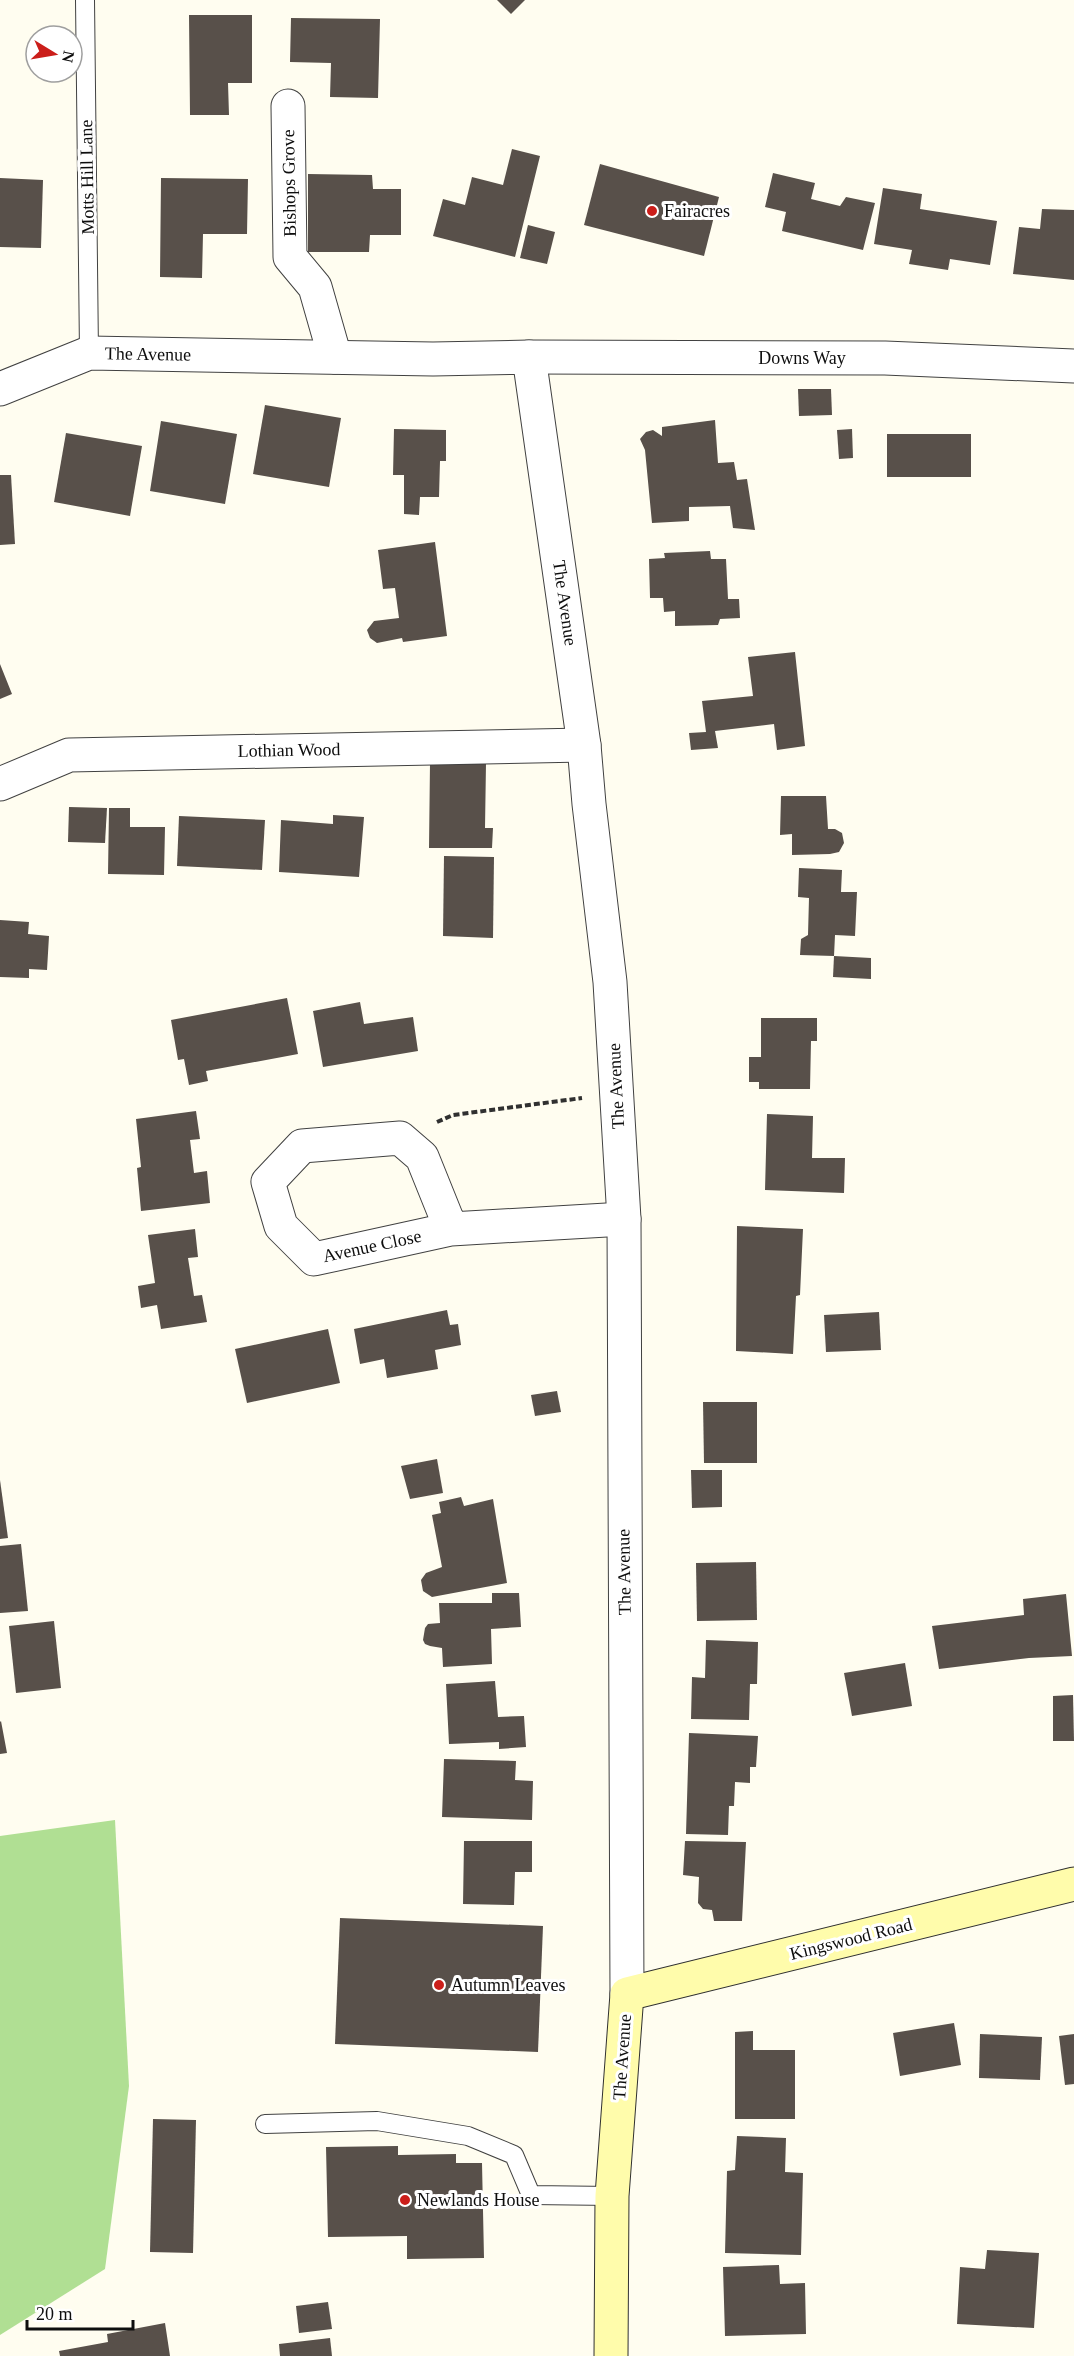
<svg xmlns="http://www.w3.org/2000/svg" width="1074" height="2356" font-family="'Times New Roman',serif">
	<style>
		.forest { fill: #b0df93 }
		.building { fill: #58504a }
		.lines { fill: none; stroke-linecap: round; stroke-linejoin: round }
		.lane-casing { stroke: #414141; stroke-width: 20 }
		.street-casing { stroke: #414141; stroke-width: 35 }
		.secondary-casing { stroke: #303030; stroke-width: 35 }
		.path { stroke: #303030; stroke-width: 4; stroke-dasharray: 6 3; stroke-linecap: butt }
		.lane { stroke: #fff; stroke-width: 18 }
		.street { stroke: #fff; stroke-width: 33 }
		.secondary { stroke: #fffcab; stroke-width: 33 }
		.poi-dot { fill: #cb1e1a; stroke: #fff; stroke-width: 2 }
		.labels { text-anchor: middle; stroke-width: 6; stroke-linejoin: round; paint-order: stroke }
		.street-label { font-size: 18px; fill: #0e0e0e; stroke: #fff }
		.poi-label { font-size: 18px; fill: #0e0e0e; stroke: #fff; text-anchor: start }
	</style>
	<rect width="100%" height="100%" fill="#fffdf0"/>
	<polygon class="forest" points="115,1820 129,2086 105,2269 0,2335 0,1836"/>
	<g class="building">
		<polygon points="497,0 525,0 511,14"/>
		<polygon points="189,15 252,15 252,83 228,83 229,115 190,115"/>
		<polygon points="291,18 380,19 378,98 330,97 331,63 290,62"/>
		<polygon points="512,149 540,156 515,257 433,236 443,199 465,205 472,177 503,185"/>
		<polygon points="600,164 719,197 704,256 584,225"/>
		<polygon points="773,173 815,183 811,199 840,206 846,197 875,203 863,250 782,231 786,212 765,207"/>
		<polygon points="308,174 372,175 373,189 401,189 401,235 370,235 369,252 308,252"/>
		<polygon points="0,178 43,180 41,248 0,247"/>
		<polygon points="161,178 248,179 247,234 203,234 202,278 160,277"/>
		<polygon points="883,188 922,194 920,209 997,221 990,265 950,259 948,270 909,264 912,250 874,244"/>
		<polygon points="1042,209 1074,210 1074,280 1013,274 1019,227 1040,229"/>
		<polygon points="528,225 555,232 547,264 520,258"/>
		<polygon points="798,389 831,389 832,415 799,416"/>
		<polygon points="265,405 341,418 329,487 253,474"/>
		<polygon points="715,420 718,463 734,462 737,480 747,479 755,530 733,528 730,506 689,507 689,521 652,523 645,450 640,439 646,432 653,430 662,436 662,427"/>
		<polygon points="161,421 237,434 225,504 150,491"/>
		<polygon points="394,429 446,430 446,461 440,461 439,497 420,497 419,515 404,514 404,475 393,475"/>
		<polygon points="852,429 853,458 839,459 837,430"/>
		<polygon points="66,433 142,446 130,516 54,502"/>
		<rect x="887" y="434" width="84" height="43"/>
		<polygon points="0,475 11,475 15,544 0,545"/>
		<polygon points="435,542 447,636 403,642 402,638 377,643 370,638 367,630 374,621 399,618 395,588 383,589 378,550"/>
		<polygon points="710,551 711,559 726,559 728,599 739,599 740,618 720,619 718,625 675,626 675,611 664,612 663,598 650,598 649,559 665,558 664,553"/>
		<polygon points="795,652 805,746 777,750 774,724 715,731 718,748 691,750 689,733 706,732 702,701 753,696 748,657"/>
		<polygon points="0,664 12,694 0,699"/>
		<polygon points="430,763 486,763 485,828 493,828 492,848 429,848"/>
		<polygon points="781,796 826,796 828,829 835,829 842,833 844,843 839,852 830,854 792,855 792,834 780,835"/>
		<polygon points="69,807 107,808 105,843 68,842"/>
		<polygon points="109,808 130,808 130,827 165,827 164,875 108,874"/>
		<polygon points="333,815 364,817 359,877 279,872 281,820 333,824"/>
		<polygon points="179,816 265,820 262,870 177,866"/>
		<polygon points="444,856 494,857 493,938 443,936"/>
		<polygon points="799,868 842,870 841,892 857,892 855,936 835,935 834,956 800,955 801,939 808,935 809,898 798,897"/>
		<polygon points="0,920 29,922 28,934 49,936 47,970 29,969 29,978 0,977"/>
		<polygon points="834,956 871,958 871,979 833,977"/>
		<polygon points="287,998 298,1054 206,1071 208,1081 189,1085 184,1059 178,1060 171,1020"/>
		<polygon points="360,1002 364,1024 413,1017 418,1051 323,1067 313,1011"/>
		<polygon points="761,1018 817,1018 817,1041 811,1041 810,1089 759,1089 759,1082 749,1082 749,1057 761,1057"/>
		<polygon points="196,1111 200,1139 190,1140 194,1173 207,1171 210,1203 141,1211 137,1168 141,1167 136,1119"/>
		<polygon points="767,1114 813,1116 812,1158 845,1158 844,1193 765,1190"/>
		<polygon points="737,1226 803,1229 800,1295 796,1296 793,1354 736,1351"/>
		<polygon points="195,1229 198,1257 188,1258 194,1296 202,1295 207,1322 161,1329 157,1305 141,1308 138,1286 155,1283 148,1235"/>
		<polygon points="447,1310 450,1325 458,1324 461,1345 435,1350 438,1369 387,1378 384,1359 360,1364 354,1329"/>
		<polygon points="879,1312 881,1350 826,1352 824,1315"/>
		<polygon points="328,1329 340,1383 247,1403 235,1349"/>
		<polygon points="557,1391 561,1412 535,1416 531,1395"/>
		<polygon points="703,1402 757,1402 757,1463 704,1463"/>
		<polygon points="437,1459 443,1493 410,1499 401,1466"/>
		<polygon points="691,1470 722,1470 722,1507 692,1508"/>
		<polygon points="0,1480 8,1538 0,1539"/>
		<polygon points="461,1497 464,1506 493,1499 507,1583 432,1597 423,1591 421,1580 426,1573 442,1567 432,1515 441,1513 439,1502"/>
		<polygon points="21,1544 28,1611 0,1613 0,1546"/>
		<polygon points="756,1562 757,1620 697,1621 696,1563"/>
		<polygon points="492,1593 519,1593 521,1627 491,1629 492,1664 443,1667 442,1648 430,1646 425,1644 423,1640 425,1628 428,1624 440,1623 439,1603 492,1603"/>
		<polygon points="1066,1594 1072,1656 1029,1658 939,1669 932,1626 1024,1615 1023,1599"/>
		<polygon points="54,1621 61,1688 16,1693 9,1626"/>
		<polygon points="706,1640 758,1642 757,1684 750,1684 749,1720 691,1719 692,1677 705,1678"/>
		<polygon points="905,1663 912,1706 852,1716 844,1673"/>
		<polygon points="495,1681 498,1717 524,1716 526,1747 499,1749 499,1742 449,1744 446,1684"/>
		<polygon points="1073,1695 1074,1741 1053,1741 1053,1696"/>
		<polygon points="1,1721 7,1753 0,1754 0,1722"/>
		<polygon points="689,1733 758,1736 756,1767 750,1767 750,1783 735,1782 734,1806 729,1806 728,1835 686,1834"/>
		<polygon points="444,1759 516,1761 515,1780 533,1781 532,1820 442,1817"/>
		<polygon points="464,1841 532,1841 532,1872 515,1872 514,1905 463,1904"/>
		<polygon points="685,1841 746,1842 742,1921 714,1921 712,1910 703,1909 698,1903 699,1877 683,1875"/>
		<polygon points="340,1918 543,1926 538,2052 335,2044"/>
		<polygon points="954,2023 961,2065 900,2076 893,2033"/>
		<polygon points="753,2031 753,2050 795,2050 795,2119 735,2119 735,2032"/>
		<polygon points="980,2034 1042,2037 1040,2080 979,2078"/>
		<polygon points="1074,2034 1074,2084 1065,2085 1059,2036"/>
		<polygon points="153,2119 196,2120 193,2253 150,2252"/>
		<polygon points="737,2136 786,2138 785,2172 803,2173 801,2255 725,2253 727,2171 735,2170"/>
		<polygon points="398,2146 398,2155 456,2154 456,2163 482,2163 484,2258 407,2259 407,2236 328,2237 326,2147"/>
		<polygon points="987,2250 1039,2253 1034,2328 957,2324 960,2267 985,2269"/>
		<polygon points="779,2265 780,2284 805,2283 806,2334 725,2336 723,2267"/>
		<polygon points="328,2302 332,2329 299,2333 296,2306"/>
		<polygon points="165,2323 170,2356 60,2356 59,2351 108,2342 107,2334"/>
		<polygon points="330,2338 332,2356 280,2356 279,2344"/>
	</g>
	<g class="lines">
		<defs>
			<g id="lane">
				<polyline points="85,0 89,353"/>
				<polyline points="265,2124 377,2121 468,2136 514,2155 531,2195 612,2196"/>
			</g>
			<g id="street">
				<polyline points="288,106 290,257 315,287 335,357"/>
				<polyline points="529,357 885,358 1074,366"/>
				<polyline points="0,389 89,353 433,359 529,357 584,745 589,804 610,982 624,1219 627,1994"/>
				<polyline points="0,784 69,755 584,745"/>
				<polyline points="451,1229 422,1157 400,1138 302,1146 268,1182 281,1226 314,1259 451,1229 624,1219"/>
			</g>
			<polyline id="secondary" points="611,2356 612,2196 627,1994 1074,1884"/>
		</defs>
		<use href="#lane" class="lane-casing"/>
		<use href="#street" class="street-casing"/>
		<use href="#secondary" class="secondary-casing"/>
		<polyline class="path" points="437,1122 453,1115 582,1098"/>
		<use href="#lane" class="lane"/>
		<use href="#street" class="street"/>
		<use href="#secondary" class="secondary"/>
	</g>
	<g class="poi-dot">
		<circle cx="652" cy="211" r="6"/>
		<circle cx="439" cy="1985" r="6"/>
		<circle cx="405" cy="2200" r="6"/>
	</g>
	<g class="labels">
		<g class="street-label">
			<text transform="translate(87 177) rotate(-91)" y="6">Motts Hill Lane</text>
			<text transform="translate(289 183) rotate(-91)" y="6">Bishops Grove</text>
			<text transform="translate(148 354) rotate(1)" y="6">The Avenue</text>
			<text x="802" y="364">Downs Way</text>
			<text transform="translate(565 603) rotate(82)" y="6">The Avenue</text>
			<text transform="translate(289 750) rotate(-1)" y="6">Lothian Wood</text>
			<text transform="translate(616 1086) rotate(-93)" y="6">The Avenue</text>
			<text transform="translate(372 1246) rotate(-12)" y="6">Avenue Close</text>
			<text transform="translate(624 1572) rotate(-91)" y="6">The Avenue</text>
			<text transform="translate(851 1939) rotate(-14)" y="6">Kingswood Road</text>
			<text transform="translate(622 2057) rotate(-86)" y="6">The Avenue</text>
		</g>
		<g class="poi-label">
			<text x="664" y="217">Fairacres</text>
			<text x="451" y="1991">Autumn Leaves</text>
			<text x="417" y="2206">Newlands House</text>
		</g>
	</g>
	<g transform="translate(54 54) rotate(101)"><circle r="28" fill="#ffffff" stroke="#9f9f9f" stroke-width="1.5"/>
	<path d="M0-4.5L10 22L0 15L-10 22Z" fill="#cb1e1a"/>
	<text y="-9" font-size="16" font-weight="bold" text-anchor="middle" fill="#0e0e0e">N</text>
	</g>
	<path d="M27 2320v9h106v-9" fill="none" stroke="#0e0e0e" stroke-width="3"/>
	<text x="36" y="2320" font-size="18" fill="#0e0e0e" stroke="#ffffff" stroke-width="4.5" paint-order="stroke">20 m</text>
</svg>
